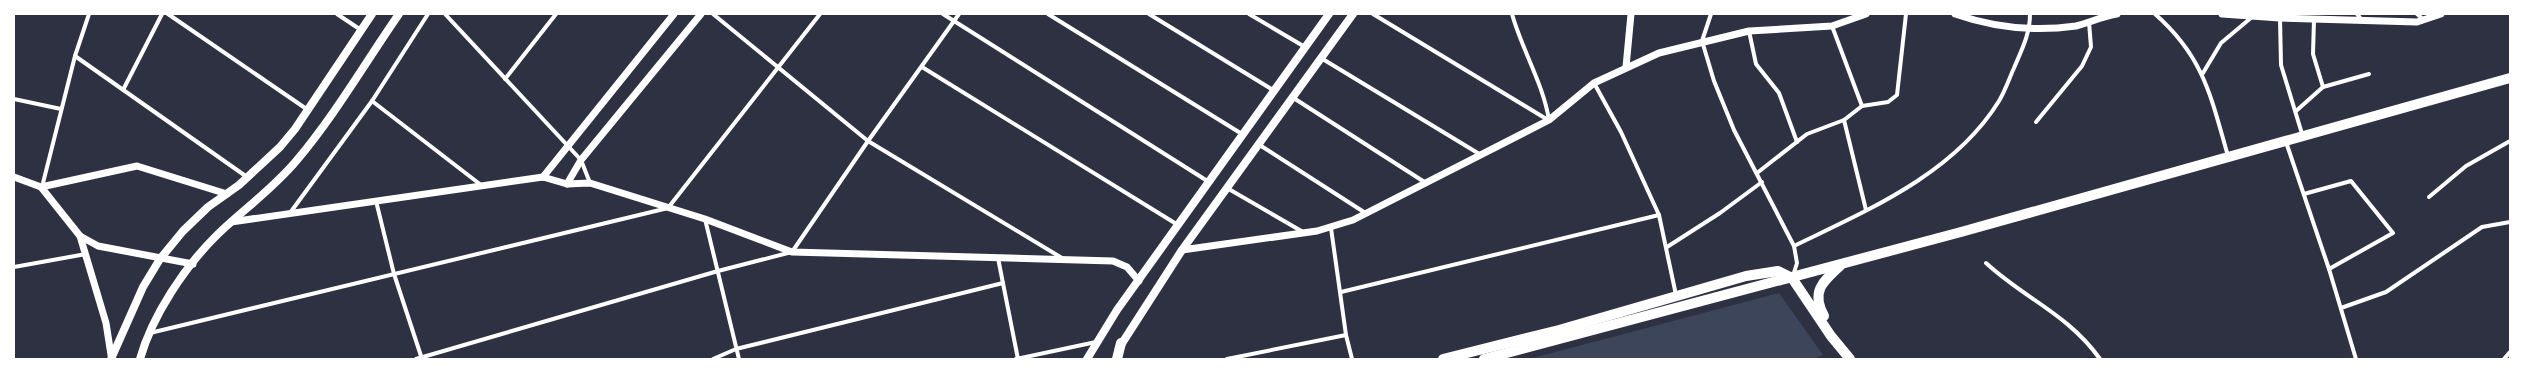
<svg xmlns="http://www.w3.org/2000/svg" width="2524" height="373" font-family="Barlow,sans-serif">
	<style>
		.green { fill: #3c4559 }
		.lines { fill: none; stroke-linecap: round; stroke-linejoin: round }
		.minor { stroke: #fff; stroke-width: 4 }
		.tertiary { stroke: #fff; stroke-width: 7 }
		.secondary { stroke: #fff; stroke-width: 8 }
		.primary { stroke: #fff; stroke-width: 10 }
	</style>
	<rect width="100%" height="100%" fill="#2d3142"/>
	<polygon class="green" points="1779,293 1823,355 1813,359 1529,359"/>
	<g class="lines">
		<g class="minor">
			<polyline points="168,14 308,110"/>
			<polyline points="337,14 361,30"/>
			<polyline points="445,14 581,160 590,183"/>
			<polyline points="713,14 868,141 1062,258"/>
			<polyline points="943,14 1209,182"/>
			<polyline points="1048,14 1242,134"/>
			<polyline points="1149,14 1273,90"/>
			<polyline points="1249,14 1305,47"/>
			<polyline points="1373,14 1548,120"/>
			<path d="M 1512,14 C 1522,50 1543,83 1549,120"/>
			<polyline points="1711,14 1702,41 1714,81 1734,130 1794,246 1797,263 1793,276"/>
			<path d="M 2155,14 C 2204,57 2211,97 2228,156"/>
			<polyline points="2357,14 2361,19"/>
			<polyline points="2417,14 2424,20"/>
			<polyline points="2280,18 2281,65 2303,137"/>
			<polyline points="2314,19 2313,54 2323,87"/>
			<polyline points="1832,26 1862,106"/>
			<polyline points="1749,31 1756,64 1779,93 1797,142"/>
			<polyline points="75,56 247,177"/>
			<polyline points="1321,58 1481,155"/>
			<polyline points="922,67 1178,225"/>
			<polyline points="2203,73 2221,43 2252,17"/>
			<polyline points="505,79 556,14"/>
			<polyline points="1594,83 1621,132 1659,215 1676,295"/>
			<polyline points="123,90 162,14"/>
			<polyline points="1292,97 1426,183"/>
			<polyline points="14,99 61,109"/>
			<polyline points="372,101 481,185"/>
			<polyline points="2296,111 2323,87 2369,74"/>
			<polyline points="1844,120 1866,210"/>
			<polyline points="2036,122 2082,66 2091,47 2089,22"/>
			<polyline points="2286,142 2329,269 2356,359"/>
			<polyline points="1258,144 1367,214"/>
			<polyline points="1757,173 1807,134 1844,120 1862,106 1888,102 1897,95 1906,14"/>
			<polyline points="42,187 75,56 89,14"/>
			<polyline points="1227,188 1303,232"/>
			<polyline points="2304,194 2351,181 2393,233 2329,269"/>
			<polyline points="2429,197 2466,166 2510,141"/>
			<polyline points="376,201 394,274 422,359"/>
			<polyline points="290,213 372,101 428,14"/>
			<polyline points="705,219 739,359"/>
			<polyline points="1331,228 1346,335 1352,359"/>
			<path d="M 1794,246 C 1868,210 1954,174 1999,101 C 2005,91 2009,79 2014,68 C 2022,49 2030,34 2030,14"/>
			<polyline points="1667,247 1720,213 1762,182"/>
			<polyline points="998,258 1018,359"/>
			<path d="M 1986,263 C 2025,299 2068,314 2100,359"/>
			<polyline points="14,267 86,254"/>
			<polyline points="1341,292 1659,215"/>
			<polyline points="2341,308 2386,292 2482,227 2510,222"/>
			<polyline points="150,333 668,208 820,14"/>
			<polyline points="416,359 718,271 792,252 868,141 959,14"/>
			<polyline points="713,359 736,349 1003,283"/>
			<polyline points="1016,359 1096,342"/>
			<polyline points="1227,359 1346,335"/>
			<polyline points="2504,359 2510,352"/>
		</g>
		<g class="tertiary">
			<path d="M 1955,14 C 1995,28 2034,32 2076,26 C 2089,23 2103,16 2117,14"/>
			<polyline points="2222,14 2280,18 2417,22 2441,14"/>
			<polyline points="1626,67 1631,14"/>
			<polyline points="14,177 41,187 80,236 98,246 193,264"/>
			<polyline points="543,177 674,14"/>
			<polyline points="567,184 581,160 701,14"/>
			<polyline points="41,187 137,166 227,194"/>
			<polyline points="231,222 543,177 567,184 590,183 705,219 792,252 1113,261 1127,267 1139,281"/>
			<polyline points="80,236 106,323 111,355"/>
			<polyline points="1182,250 1317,231 1353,220 1549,120 1594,83 1659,53 1749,31 1832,26 1866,14"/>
		</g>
		<g class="secondary">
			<polyline points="1119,348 1182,250 1353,14"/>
			<polyline points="111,359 143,287 160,259 183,231 208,207 239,185 280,147 295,129 372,14"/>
			<path d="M 140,359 C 152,316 185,266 218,234 C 244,209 274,188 297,160 C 335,115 365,63 399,14"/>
			<polyline points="1087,359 1117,310 1329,14"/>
		</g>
		<g class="primary">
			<path d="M 1824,316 C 1811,292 1822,282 1840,266"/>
			<polyline points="1117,359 1121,343"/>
			<polyline points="1443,359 1559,330 1746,276 1778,271 1792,278 1831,336 1850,359"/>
			<polyline points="1484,359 1961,232 2510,78"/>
		</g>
	</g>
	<rect width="2524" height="373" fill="none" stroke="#ffffff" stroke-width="30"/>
</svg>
